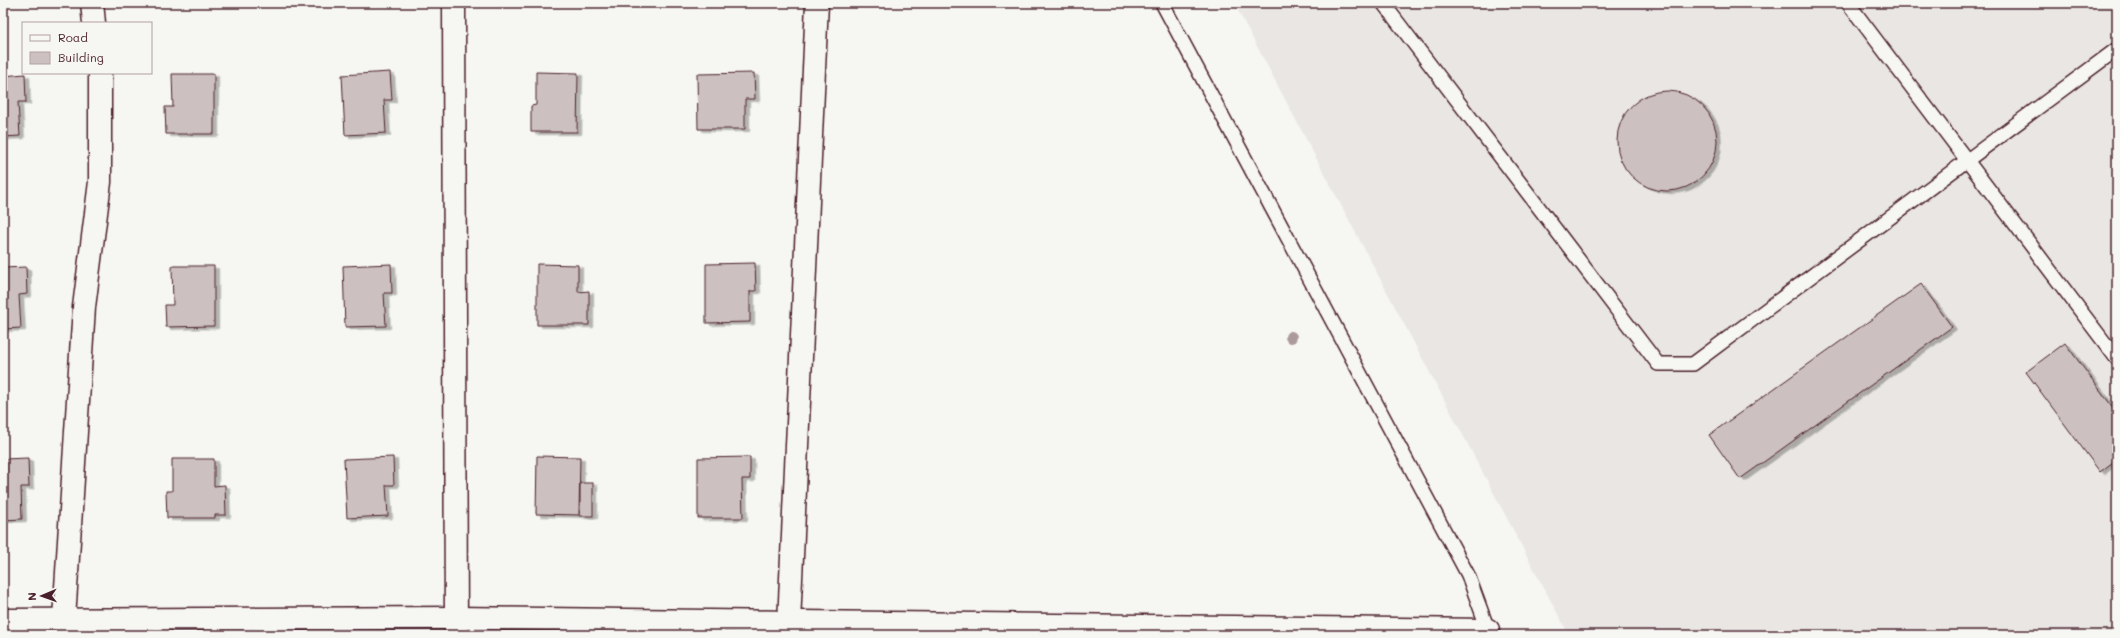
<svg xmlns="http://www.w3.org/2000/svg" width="2120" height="638" font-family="Mali,sans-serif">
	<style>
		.built { fill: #e9e6e3 }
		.building { fill: #ccc1c0; stroke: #4a1f2b; filter: url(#shadow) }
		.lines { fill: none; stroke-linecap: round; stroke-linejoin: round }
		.service-casing { stroke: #4a1f2b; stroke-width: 16 }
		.minor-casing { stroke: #4a1f2b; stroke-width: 25 }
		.service { stroke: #f6f6f2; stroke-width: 13 }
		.minor { stroke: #f6f6f2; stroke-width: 22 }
		.tree { fill: #ac999c }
	</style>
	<defs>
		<filter id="shadow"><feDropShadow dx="4.5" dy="2.5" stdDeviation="0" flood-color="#0004"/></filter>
	</defs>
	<rect width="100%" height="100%" fill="#f6f6f2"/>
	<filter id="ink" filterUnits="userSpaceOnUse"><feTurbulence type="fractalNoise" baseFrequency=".025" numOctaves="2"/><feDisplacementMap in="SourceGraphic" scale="8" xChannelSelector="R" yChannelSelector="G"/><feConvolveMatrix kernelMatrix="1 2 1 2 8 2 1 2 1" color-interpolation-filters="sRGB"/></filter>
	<g filter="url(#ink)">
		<polygon class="built" points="1234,3 2117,3 2117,635 1569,635"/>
		<g class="building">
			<polygon points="390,72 392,100 384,100 386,133 345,135 342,75"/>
			<polygon points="536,72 578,73 577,132 531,132 531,106 536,105"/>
			<polygon points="754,73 755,99 745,99 745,129 698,129 697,74"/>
			<polygon points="25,74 26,102 18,102 20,136 3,137 3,76"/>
			<polygon points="172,74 214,74 214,134 166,134 165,107 173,107"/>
			<circle cx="1667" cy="141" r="50"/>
			<polygon points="755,263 756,291 750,291 750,322 706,323 706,264"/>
			<polygon points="391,264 392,293 384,293 386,326 345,327 343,266"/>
			<polygon points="537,264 578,265 578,292 589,291 589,325 537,325"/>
			<polygon points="172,266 214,266 214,326 166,327 165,305 173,305"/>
			<polygon points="26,267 27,294 19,295 21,328 3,329 3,268"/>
			<polygon points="1921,284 1952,327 1740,479 1709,435"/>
			<polygon points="2065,343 2117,413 2117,459 2100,472 2026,372"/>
			<polygon points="537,456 580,457 579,515 536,514"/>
			<polygon points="393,457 394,485 386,485 388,516 347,518 344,459"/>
			<polygon points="750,457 750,479 742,479 743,518 698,518 698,458"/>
			<polygon points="28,458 29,487 21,487 22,519 3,520 3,459"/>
			<polygon points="172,459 214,459 214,486 225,485 226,515 215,515 215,518 167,518 166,491 172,491"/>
			<rect x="580" y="483" width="13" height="33"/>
		</g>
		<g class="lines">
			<defs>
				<g id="service">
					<polyline points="1162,3 1468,575 1490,635"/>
					<polyline points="1383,3 1658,364 1693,364 2117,49"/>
					<polyline points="1848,3 2117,359"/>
				</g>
				<g id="minor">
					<polyline points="92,3 94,23"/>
					<polyline points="454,3 456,635"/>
					<polyline points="64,619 84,307 100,182 100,73"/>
					<polyline points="3,620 456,618 1488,630"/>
					<polyline points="789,623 817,3"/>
				</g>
			</defs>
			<use href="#service" class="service-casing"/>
			<use href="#minor" class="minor-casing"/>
			<use href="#service" class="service"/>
			<use href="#minor" class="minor"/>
		</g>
		<circle class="tree" cx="1291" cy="337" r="6"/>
	</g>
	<rect width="2120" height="638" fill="none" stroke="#f6f6f2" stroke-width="16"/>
	<rect x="8" y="8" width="2104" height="622" fill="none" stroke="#4a1f2b" stroke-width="1.5" filter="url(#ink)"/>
	<rect x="22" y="22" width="130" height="52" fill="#f6f6f2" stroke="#b1a0a2"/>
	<rect x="30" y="35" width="20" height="6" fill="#f6f6f2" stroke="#b1a0a2"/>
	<text x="58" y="42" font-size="12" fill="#4a1f2b">Road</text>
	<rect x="30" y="52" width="20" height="12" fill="#ccc1c0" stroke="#b1a0a2"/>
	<text x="58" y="62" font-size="12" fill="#4a1f2b">Building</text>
	<g transform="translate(42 596) rotate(268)" stroke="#f6f6f2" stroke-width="3" paint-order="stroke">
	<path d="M0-3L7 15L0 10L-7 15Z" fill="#4a1f2b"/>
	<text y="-6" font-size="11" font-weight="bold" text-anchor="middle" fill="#4a1f2b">N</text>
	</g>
</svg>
